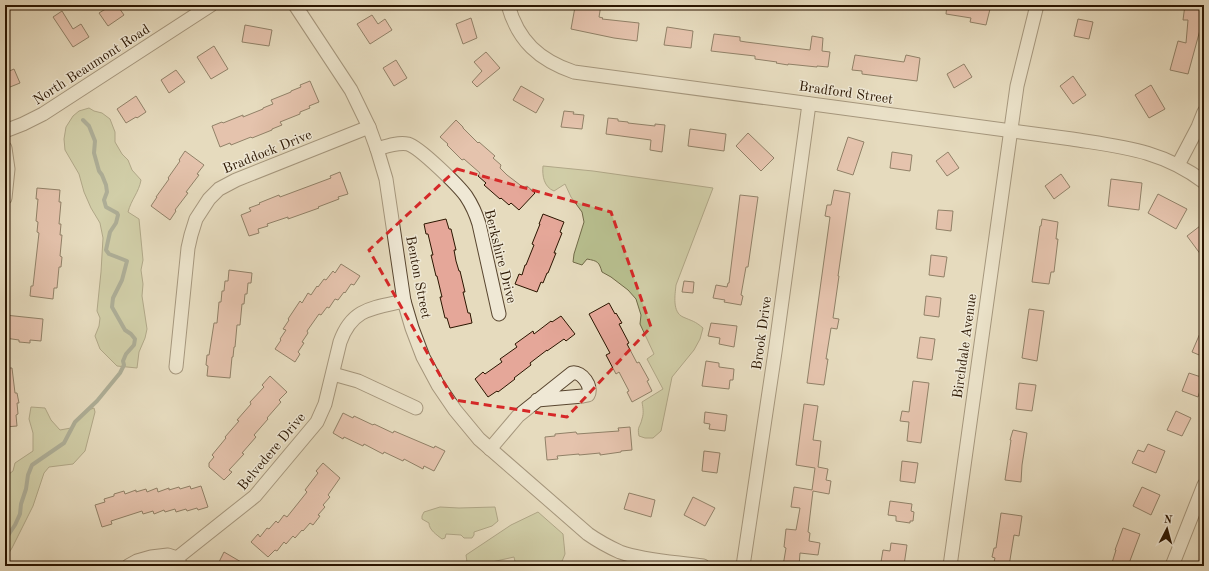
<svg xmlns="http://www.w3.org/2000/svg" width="1209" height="571" font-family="'Old Standard TT',serif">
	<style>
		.green { fill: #b8bf8f; stroke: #716a48 }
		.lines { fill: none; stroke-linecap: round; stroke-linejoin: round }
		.stream { stroke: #6b7968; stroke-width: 4 }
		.building { fill: #e5a799; stroke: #2a1500 }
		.street-casing { stroke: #594630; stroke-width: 15 }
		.street { stroke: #efe8d5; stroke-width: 13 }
		.marked { fill: none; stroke: #d62828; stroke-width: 3; stroke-dasharray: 8 5; stroke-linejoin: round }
		.labels { text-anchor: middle; stroke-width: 3; stroke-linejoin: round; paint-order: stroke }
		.street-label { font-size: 14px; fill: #2a1500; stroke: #efe8d5 }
	</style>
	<rect width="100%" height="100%" fill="#e6dbbe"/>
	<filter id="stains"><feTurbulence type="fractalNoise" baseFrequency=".005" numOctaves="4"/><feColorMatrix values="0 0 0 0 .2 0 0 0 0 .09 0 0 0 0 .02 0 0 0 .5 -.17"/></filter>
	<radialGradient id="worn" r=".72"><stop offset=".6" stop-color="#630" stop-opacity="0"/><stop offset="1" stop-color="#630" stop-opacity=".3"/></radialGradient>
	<g class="green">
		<path d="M 89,108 L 94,111 L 102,113 L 110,119 L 115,132 L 115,142 L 122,154 L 128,160 L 132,170 L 141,180 C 139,192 131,200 128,212 L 139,219 L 143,260 L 141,270 L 143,284 L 142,296 L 147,329 L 145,338 L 139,352 L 137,368 L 117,366 L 100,349 L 95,336 L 99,326 L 100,318 L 97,311 L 101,272 L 103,238 L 100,223 L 91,208 L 84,192 L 79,174 L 65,150 L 64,139 L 66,127 L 73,116 L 79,111 Z"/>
		<path d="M 543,166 L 593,171 L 713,188 L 676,285 C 675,295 672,312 683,317 C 692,321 695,321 703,328 L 700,339 L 694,350 L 672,377 L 661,431 L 653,438 L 645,438 L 639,436 C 637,426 640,428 642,419 C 644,413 643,408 642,402 L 663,389 L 647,359 L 654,354 L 640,324 L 641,315 L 636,299 L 628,290 L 611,277 L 602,272 C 599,262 598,261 587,259 L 582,265 L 573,262 L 574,254 L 584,222 L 582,212 L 571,197 L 565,184 L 554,191 C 544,187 542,176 543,166 Z"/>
		<path d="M 31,407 L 45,408 L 51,420 L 60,430 L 71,428 C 77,419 84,411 94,408 L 95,412 L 85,451 L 73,464 L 49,467 L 44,473 L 33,506 L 12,548 L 5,559 L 5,477 L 13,471 L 15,463 L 33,451 L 33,433 L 29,419 Z"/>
		<path d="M 440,507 L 459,508 L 495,507 L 498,521 L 492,526 L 474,532 L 474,535 L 472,538 L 464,538 L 461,535 L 446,534 L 445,538 L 442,539 C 437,535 429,530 429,523 L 422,519 L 422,516 L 424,512 Z"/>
		<polygon points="538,512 563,534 565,554 560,566 516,566 514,557 474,566 470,565 467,562 466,555 511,525"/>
	</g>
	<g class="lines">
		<polyline class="stream" points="5,540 15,525 20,514 21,504 26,489 28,475 32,465 64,443 75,422 97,401 120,373 124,365 123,361 126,354 134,345 135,339 131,334 125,330 112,307 113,298 122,280 127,261 109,254 106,250 110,232 116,223 118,215 117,213 106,207 104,200 107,192 106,185 102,175 99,171 94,153 95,141 89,126 83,120"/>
	</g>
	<g class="building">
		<polygon points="112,5 117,5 124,15 108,26 99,13"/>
		<polygon points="578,5 601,5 599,17 603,18 602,19 639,23 637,41 614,38 571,29 575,7"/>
		<polygon points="947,5 965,7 966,5 991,5 986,25 970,22 971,18 946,14"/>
		<polygon points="1185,5 1202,5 1201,9 1204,9 1204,30 1200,30 1188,74 1170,70 1178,41 1186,43 1188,20 1183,20"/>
		<polygon points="62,11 73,29 81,24 89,37 73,47 53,17"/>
		<polygon points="372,15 378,24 385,19 392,30 370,44 357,24"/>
		<polygon points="471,18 477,38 463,44 456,24"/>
		<polygon points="1078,19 1093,22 1089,39 1074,36"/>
		<polygon points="245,25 272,30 269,46 242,42"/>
		<polygon points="667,27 693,31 691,48 664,45"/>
		<polygon points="714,34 740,37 740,41 746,42 810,50 812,36 823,38 822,51 830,52 828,67 817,66 817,67 788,64 788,65 776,63 777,62 755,59 755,56 711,51"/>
		<polygon points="214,46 228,69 211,79 197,57"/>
		<polygon points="486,52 500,68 477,87 472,82 482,71 474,62"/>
		<polygon points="855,55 904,62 906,55 920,58 917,81 862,74 862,71 852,70"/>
		<polygon points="396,60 407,78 394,86 383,68"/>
		<polygon points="964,64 972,77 954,88 947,74"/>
		<polygon points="14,69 20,83 5,89 5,73"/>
		<polygon points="176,70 185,82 169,93 161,80"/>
		<polygon points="1073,76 1086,95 1073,104 1060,86"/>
		<polygon points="310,81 319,102 309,106 310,108 300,112 300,114 280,122 282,125 272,129 272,130 252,138 251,137 231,145 230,143 220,147 212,126 222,122 223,123 243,115 243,117 263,109 263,108 273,104 271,100 291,92 291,91 301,87 300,85"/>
		<polygon points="1151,85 1165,109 1149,118 1135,95"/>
		<polygon points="521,86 544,99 536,113 513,100"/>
		<polygon points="136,96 146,112 137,118 136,117 126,123 117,109"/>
		<polygon points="564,111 574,112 573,114 584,115 582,129 561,127"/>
		<polygon points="608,118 618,119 618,121 628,122 628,123 655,126 655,124 665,125 662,152 650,150 651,140 606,134"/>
		<polygon points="456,120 463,127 463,128 478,143 479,142 495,156 493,158 501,165 500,168 507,175 524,188 527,186 535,193 519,210 511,203 509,205 501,198 500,199 484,185 486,183 478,176 480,173 464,159 462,160 447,145 448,144 440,137"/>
		<polygon points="690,129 726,134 724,151 688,146"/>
		<polygon points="748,133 774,158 761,171 736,146"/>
		<polygon points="848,137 864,142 853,175 837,170"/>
		<polygon points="185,151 204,165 197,174 199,175 186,192 188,193 175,210 176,211 170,220 151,206 157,197 156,197 169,179 168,178 180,161 179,160"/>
		<polygon points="892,152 912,155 910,171 890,168"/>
		<polygon points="948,152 959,168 947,176 936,161"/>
		<polygon points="340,172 348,194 338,197 339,199 318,207 319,208 288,219 288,217 267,224 268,226 258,229 259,233 249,236 241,215 251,211 249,208 260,204 259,203 279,195 280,197 331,178 330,176"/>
		<polygon points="1061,174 1070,187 1054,199 1045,186"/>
		<polygon points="1111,179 1142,183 1139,210 1108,206"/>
		<polygon points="37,188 60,190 59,202 61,202 59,224 61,224 60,235 62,235 60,256 62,257 61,267 59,267 57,288 54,288 53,299 30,296 31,286 33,286 39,233 37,232 38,222 36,221 38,199 36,199"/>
		<polygon points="834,190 850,193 838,276 839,276 833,318 839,319 837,329 831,328 826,359 828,359 824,385 807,383 830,217 825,216 827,205 831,205"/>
		<polygon points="1158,194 1187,209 1176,229 1148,213"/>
		<polygon points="740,195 758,197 748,267 746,267 741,295 743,296 741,305 724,302 725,300 713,298 716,285 727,287 728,283 729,283"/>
		<polygon points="938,210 953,211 951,231 936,229"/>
		<polygon points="543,214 564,222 560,232 562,233 554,253 556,253 548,273 547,273 543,283 541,282 537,292 515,284 519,274 522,275 525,265 526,265 534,245 532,244 540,224 539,224"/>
		<polygon points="446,219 449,229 451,229 456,250 454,250 456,261 459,271 460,271 465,292 463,292 468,313 470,313 472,323 450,328 447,318 445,318 440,297 442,297 437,276 436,276 431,255 433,255 428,234 426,234 424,224"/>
		<polygon points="1042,219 1058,222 1056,239 1058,239 1054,272 1051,272 1049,284 1032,282 1040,226 1041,226"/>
		<polygon points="1200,226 1204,232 1204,259 1187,236"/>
		<polygon points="931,255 947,257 944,277 929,275"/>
		<polygon points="341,264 360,276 354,285 351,284 345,293 344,292 338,300 335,299 329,308 327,307 321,315 319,314 307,331 308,333 302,342 304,343 298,352 300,354 295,362 275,349 281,340 280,339 286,330 283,329 289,320 288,319 300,301 302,303 308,293 311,295 317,286 318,287 324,279 326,280 333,271 335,273"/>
		<polygon points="229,270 252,273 251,283 248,283 247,294 245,294 244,304 242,304 240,325 237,325 235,347 234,347 233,357 232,357 230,378 207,376 208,366 206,365 207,355 209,355 214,323 217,323 219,302 221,302 222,291 224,291 225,281 228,281"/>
		<polygon points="684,281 694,282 693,293 682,292"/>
		<polygon points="926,296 941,298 939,317 924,315"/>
		<polygon points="609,303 615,314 616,313 622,323 619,324 629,343 627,344 637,363 639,362 649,380 647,381 652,391 632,402 627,392 629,391 619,372 616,374 606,355 610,353 589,314"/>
		<polygon points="1029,309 1044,311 1037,361 1022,358"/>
		<polygon points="5,315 43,319 41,341 30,340 30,343 19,342 19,340 5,338"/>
		<polygon points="561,316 575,334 566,341 564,339 547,351 547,350 530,363 531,365 514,378 515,379 498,392 497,391 488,397 475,379 483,372 485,374 502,362 500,359 517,347 515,344 533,331 534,334 551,321 552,322"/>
		<polygon points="711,323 737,326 734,347 719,344 720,338 708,336"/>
		<polygon points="1204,324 1204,357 1192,352"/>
		<polygon points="920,337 935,339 932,360 917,358"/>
		<polygon points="706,361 719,363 719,367 734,369 733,380 730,380 729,389 702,386"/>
		<polygon points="5,368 12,368 15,393 17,393 19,403 17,403 18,414 16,415 17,426 5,427"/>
		<polygon points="1189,373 1204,378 1198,397 1182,391"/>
		<polygon points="270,376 287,392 279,400 281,402 267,418 268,419 254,435 256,437 242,453 244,454 229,470 232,472 224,480 209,467 209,463 214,457 212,455 226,438 225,437 239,421 237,420 251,404 250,402 264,387 262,385"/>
		<polygon points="913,381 929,383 921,443 907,441 909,422 900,421 902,411 909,412"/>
		<polygon points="1019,383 1036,385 1032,411 1016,409"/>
		<polygon points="804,404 818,406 813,440 821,441 818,467 828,469 826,480 831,481 829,494 813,491 808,532 810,533 809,541 820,543 818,555 800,553 799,566 783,566 786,548 784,547 786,529 796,530 800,508 791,507 794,487 812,490 815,468 796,465"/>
		<polygon points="1176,411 1191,418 1182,436 1167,430"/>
		<polygon points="705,412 727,415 725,431 709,429 710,424 704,423"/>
		<polygon points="343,413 353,418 354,416 373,425 374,424 393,433 394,431 434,448 435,446 445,451 434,471 424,466 423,469 404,459 403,461 384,452 383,454 364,444 363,446 344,437 343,439 333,433"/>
		<polygon points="630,427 632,450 621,451 621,452 600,455 600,453 579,455 579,454 557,456 558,459 547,460 545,437 555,436 555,434 576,432 577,434 619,431 618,428"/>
		<polygon points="1013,430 1027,433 1022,465 1021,482 1005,480 1011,440 1010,440"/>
		<polygon points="1148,444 1165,451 1156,473 1132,463 1138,450 1144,452"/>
		<polygon points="704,451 720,453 717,473 702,471"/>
		<polygon points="902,461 918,463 915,483 900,481"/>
		<polygon points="323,463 340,478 328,495 330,497 323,505 325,507 318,515 320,516 313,525 310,523 303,531 302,530 295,538 293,536 286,544 284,542 277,551 275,550 268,557 251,542 258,534 260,537 267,528 269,529 276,521 278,523 284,515 287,517 307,492 305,490 318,473 316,471"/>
		<polygon points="190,486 191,489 201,486 208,507 198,510 197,508 187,511 186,509 176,512 175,509 165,512 164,510 154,514 153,511 143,514 142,511 111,521 112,524 102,527 95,505 105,502 104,499 114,496 114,494 124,491 125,494 136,490 136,492 146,489 147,492 157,488 158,492 169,488 169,490 179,487 180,489"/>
		<polygon points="1142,487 1160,495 1151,515 1133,506"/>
		<polygon points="629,493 655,500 651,517 624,509"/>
		<polygon points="693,497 715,508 705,526 684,515"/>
		<polygon points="890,501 912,504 911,511 914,512 913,521 910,521 910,523 896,521 896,516 888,515"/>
		<polygon points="1001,513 1022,516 1019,536 1014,535 1009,566 993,566 995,558 992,557 994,548 996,548"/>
		<polygon points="1123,528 1140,534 1128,566 1111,566 1116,550 1115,550"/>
		<polygon points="891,543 907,545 904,565 881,562 883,550 890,551"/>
		<polygon points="224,552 248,566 226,566 219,562"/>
	</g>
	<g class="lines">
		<defs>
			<g id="street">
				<path d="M 295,5 L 351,90 L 369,127 L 377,149 L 386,179 L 404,301 L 412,328 L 423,357 L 438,385 L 455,410 L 479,439 L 588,534 C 598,541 609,547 620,552 C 645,561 677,562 703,566"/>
				<path d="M 508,5 C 518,41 539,60 574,72 L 1072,139 C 1122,147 1162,150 1204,182"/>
				<polyline points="5,131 23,124 43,114 211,5"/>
				<polyline points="5,148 8,169 5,198"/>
				<path d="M 377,149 C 387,146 398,142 408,144 C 419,147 458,185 466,196 C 472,205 476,214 479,224 L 499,314"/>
				<polyline points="1178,165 1198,127 1204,112"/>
				<polyline points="176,367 188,248 191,235 196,219 209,199 219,189 236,180 369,127"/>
				<polyline points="333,374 358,381 416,408"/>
				<path d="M 490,449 L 518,416 L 572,373 C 582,371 593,387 588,395 L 583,396 L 537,400"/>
				<path d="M 177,558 L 255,496 L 317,422 L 325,404 L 340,342 C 352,308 373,308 404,301"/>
				<polyline points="128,566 137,561 151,557 168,555 177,558 181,566"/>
				<polyline points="743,566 775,352 809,104"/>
				<polyline points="950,566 1017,86 1037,5"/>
				<polyline points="1172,566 1204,485"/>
			</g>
		</defs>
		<use href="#street" class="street-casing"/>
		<use href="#street" class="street"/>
	</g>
	<path d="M0 0H1209V571H0ZM 457,169 L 611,212 L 651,327 L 567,417 L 454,400 L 369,250 Z" fill="#e6dbbe" fill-opacity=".55" fill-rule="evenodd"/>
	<path class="marked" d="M 457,169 L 611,212 L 651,327 L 567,417 L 454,400 L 369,250 Z"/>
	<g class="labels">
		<g class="street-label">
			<text transform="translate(91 64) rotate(-33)" y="5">North Beaumont Road</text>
			<text transform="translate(846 92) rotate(8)" y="5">Bradford Street</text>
			<text transform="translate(267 151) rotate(-22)" y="5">Braddock Drive</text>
			<text transform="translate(501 256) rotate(76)" y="5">Berkshire Drive</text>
			<text transform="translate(419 277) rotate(79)" y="5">Benton Street</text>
			<text transform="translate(761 333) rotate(-82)" y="5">Brook Drive</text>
			<text transform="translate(964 346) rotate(-82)" y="5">Birchdale Avenue</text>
			<text transform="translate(271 451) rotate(-50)" y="5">Belvedere Drive</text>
		</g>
	</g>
	<rect width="1209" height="571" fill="none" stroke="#e6dbbe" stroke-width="20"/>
	<rect x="6" y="6" width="1197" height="559" fill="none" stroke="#2a1500" stroke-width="2"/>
	<rect x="10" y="10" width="1189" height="551" fill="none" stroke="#2a1500"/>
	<g transform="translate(1167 529) rotate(6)" stroke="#efe8d5" stroke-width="3" paint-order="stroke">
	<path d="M0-3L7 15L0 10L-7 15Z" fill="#2a1500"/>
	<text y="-6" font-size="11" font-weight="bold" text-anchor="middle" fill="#2a1500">N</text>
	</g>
	<rect width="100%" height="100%" filter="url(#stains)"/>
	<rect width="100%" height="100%" fill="url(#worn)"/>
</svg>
